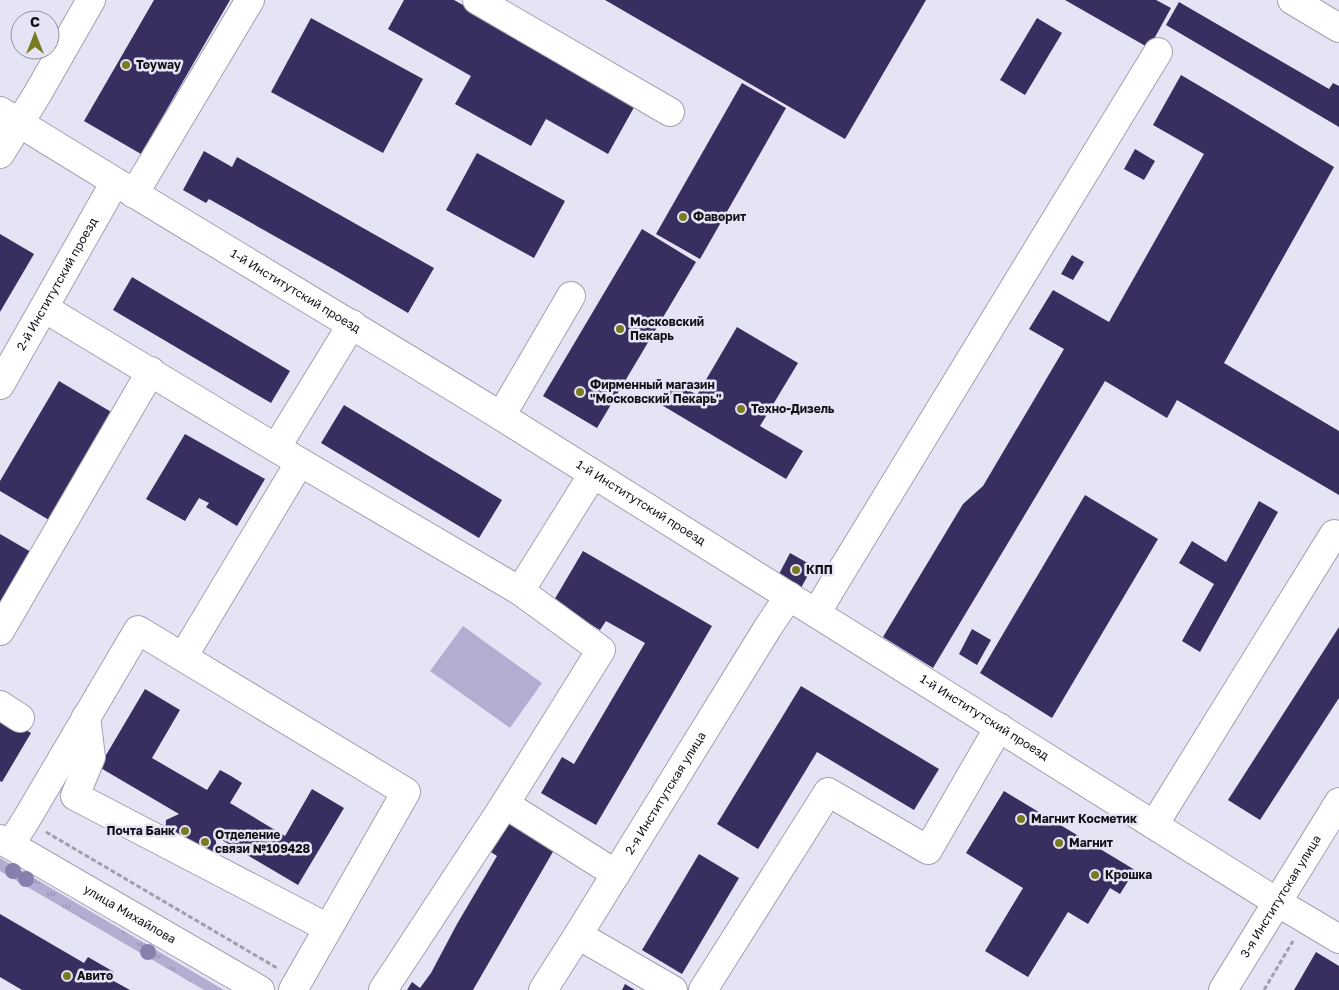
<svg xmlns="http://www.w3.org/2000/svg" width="1339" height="990" font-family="'Golos Text',sans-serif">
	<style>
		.grass { fill: url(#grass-tufts) }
		.garden { fill: #b2aed2 }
		.building { fill: #382e5f }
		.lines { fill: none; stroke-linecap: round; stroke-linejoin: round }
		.minor-casing { stroke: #a2a0b1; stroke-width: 30 }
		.path { stroke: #a09fac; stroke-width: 3; stroke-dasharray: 5 2.5; stroke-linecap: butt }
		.minor { stroke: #fff; stroke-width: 28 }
		.tree { fill: #897fad }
		.poi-dot { fill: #797a22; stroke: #e5e4f5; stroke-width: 2 }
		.labels { text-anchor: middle; stroke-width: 5; stroke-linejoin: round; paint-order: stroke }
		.poi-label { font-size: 12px; font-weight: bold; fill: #121117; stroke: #e5e4f5; text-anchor: start }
		.street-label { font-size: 12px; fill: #121117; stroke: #e5e4f5 }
	</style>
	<defs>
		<pattern id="grass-tufts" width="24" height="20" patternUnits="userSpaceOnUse" patternTransform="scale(1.25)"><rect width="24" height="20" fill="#b2aed2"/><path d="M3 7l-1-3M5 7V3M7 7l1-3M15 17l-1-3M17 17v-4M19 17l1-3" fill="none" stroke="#9895b4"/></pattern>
	</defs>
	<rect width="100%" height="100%" fill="#e5e4f5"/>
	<polygon class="grass" points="0,858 224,990 204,990 0,871"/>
	<polygon class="garden" points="463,626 542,683 510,728 430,671"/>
	<g class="building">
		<polygon points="154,0 230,0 141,154 84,121"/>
		<polygon points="404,0 454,0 637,102 608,154 546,119 531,146 455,104 471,76 388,29"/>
		<polygon points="605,0 926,0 845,139"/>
		<polygon points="1065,0 1156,0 1171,8 1149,48"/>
		<polygon points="1179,2 1329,89 1333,83 1339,86 1339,127 1166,25"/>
		<polygon points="311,18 423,79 383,153 271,92"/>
		<polygon points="1037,18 1062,33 1025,95 1000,80"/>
		<polygon points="1181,75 1232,105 1334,167 1224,363 1339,431 1339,495 1177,400 1167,418 1105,381 933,668 883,637 963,504 983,486 1064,349 1029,329 1053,290 1109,322 1204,154 1153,125"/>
		<polygon points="742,83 786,108 700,259 656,234"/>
		<polygon points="1135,149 1155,161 1144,180 1124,169"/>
		<polygon points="204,151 232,167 237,157 434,268 408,313 333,269 209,199 206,203 183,190"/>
		<polygon points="477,153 565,201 534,258 446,210"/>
		<polygon points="642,229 696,262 597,428 543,396"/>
		<polygon points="0,234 34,254 0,312"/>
		<polygon points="1072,255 1084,262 1073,280 1061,274"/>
		<polygon points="132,277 290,371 271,403 113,310"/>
		<polygon points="737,327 798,363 760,426 803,451 786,479 660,404 674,381 697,395"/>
		<polygon points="59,381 113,413 49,520 0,491 0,481"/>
		<polygon points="344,405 502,500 479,538 321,443"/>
		<polygon points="185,434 265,479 237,526 206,507 209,503 199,498 185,521 146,499"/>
		<polygon points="1085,495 1158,539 1052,718 980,673"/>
		<polygon points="1259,501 1278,512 1200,652 1182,641 1214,584 1179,563 1192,541 1226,562"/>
		<polygon points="0,534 31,552 0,605"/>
		<polygon points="583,551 712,626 596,825 541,793 562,757 574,764 645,643 606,621 600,630 553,602"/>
		<polygon points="790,553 813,566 801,588 778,576"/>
		<polygon points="1339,627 1339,698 1260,820 1228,800"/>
		<polygon points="972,629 991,640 977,665 959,654"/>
		<polygon points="801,686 939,769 914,810 817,752 758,849 717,824"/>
		<polygon points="145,689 180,710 152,758 207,790 220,770 231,776 242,783 230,803 285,836 312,789 344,808 298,885 215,836 217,849 206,857 165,835 166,820 179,814 99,767"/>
		<polygon points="0,714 31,733 2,782 0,781"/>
		<polygon points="1004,791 1135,870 1120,894 1110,888 1088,924 1068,912 1028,977 985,951 1023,888 966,853"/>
		<polygon points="503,820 554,850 473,990 407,990 412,982 420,988 431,973 457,924 497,856 486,849"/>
		<polygon points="699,854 739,878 682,974 642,950"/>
		<polygon points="0,914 84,963 88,957 114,972 110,979 130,990 22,990 0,977"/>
		<polygon points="1316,952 1339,966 1339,990 1294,990"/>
		<polygon points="625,984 635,990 622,990"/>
	</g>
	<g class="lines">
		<defs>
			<g id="minor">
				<polyline points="477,0 670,112"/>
				<polyline points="1292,0 1339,28"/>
				<path id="s1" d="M 0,111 C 164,213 332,312 496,413 C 758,575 1018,738 1277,902 L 1339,939"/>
				<polyline points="0,154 38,93 91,0"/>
				<polyline points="134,194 250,0"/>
				<polyline points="44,308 276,448 520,591 601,650 505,804 383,990"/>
				<path id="s2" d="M 0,385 L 115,182"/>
				<polyline points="501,416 571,296"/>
				<polyline points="276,448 352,324"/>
				<polyline points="520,591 593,474"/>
				<polyline points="817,612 833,585 1158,52"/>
				<polyline points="0,631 151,371"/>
				<polyline points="183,657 300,462"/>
				<polyline points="0,705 20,718"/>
				<polyline points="86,717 91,757 75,796 328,928"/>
				<polyline points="505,804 616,874"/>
				<polyline points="1154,825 1334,534 1339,537"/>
				<path id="s3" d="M 0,839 L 260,990"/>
				<polyline points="10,845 26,820 138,630 406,792 293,990"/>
				<polyline points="578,935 673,990"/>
				<path id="s4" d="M 543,990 L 578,935 L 767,629 L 789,596"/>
				<polyline points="703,990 828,792 928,850 999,727"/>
				<path id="s5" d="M 1223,990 L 1339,802"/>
			</g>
		</defs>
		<use href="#minor" class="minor-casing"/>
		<g class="path">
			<polyline points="46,832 277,968"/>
			<polyline points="1264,990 1293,941"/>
		</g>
		<use href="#minor" class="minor"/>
	</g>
	<g class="tree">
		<circle cx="13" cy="871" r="8"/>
		<circle cx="26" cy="879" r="8"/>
		<circle cx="148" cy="952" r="8"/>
	</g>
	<g class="poi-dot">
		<circle cx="126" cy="65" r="5"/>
		<circle cx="683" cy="217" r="5"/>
		<circle cx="620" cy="329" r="5"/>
		<circle cx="580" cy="392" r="5"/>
		<circle cx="741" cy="409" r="5"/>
		<circle cx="796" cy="570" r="5"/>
		<circle cx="1021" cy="819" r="5"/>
		<circle cx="185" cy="831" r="5"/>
		<circle cx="205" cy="842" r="5"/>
		<circle cx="1059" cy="843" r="5"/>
		<circle cx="1095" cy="875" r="5"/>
		<circle cx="67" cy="976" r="5"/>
	</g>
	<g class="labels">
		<g class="poi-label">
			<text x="136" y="69">Toyway</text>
			<text x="693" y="221">Фаворит</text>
			<text x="630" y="326">Московский<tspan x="630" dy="14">Пекарь</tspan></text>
			<text x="590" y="389">Фирменный магазин<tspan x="590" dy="14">"Московский Пекарь"</tspan></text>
			<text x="751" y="413">Техно-Дизель</text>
			<text x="806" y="574">КПП</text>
			<text x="1031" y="823">Магнит Косметик</text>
			<text x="175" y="835" text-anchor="end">Почта Банк</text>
			<text x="215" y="839">Отделение<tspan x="215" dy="14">связи №109428</tspan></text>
			<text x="1069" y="847">Магнит</text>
			<text x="1105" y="879">Крошка</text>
			<text x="77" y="980">Авито</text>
		</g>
		<g class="street-label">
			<text dy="4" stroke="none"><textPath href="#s2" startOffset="116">2-й Институтский проезд</textPath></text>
			<text dy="4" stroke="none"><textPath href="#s1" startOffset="346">1-й Институтский проезд</textPath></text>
			<text dy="4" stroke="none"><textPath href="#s1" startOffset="751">1-й Институтский проезд</textPath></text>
			<text dy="4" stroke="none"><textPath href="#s1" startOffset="1156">1-й Институтский проезд</textPath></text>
			<text dy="4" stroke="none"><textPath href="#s4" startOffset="232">2-я Институтская улица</textPath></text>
			<text dy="4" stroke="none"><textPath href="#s5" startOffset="110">3-я Институтская улица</textPath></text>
			<text dy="4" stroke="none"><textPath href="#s3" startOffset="150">улица Михайлова</textPath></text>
		</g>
	</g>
	<g transform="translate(35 35)"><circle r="24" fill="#e5e4f5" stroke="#91909c"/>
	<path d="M0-4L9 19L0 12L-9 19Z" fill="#797a22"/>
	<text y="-8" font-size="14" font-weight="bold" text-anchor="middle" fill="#121117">С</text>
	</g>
</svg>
